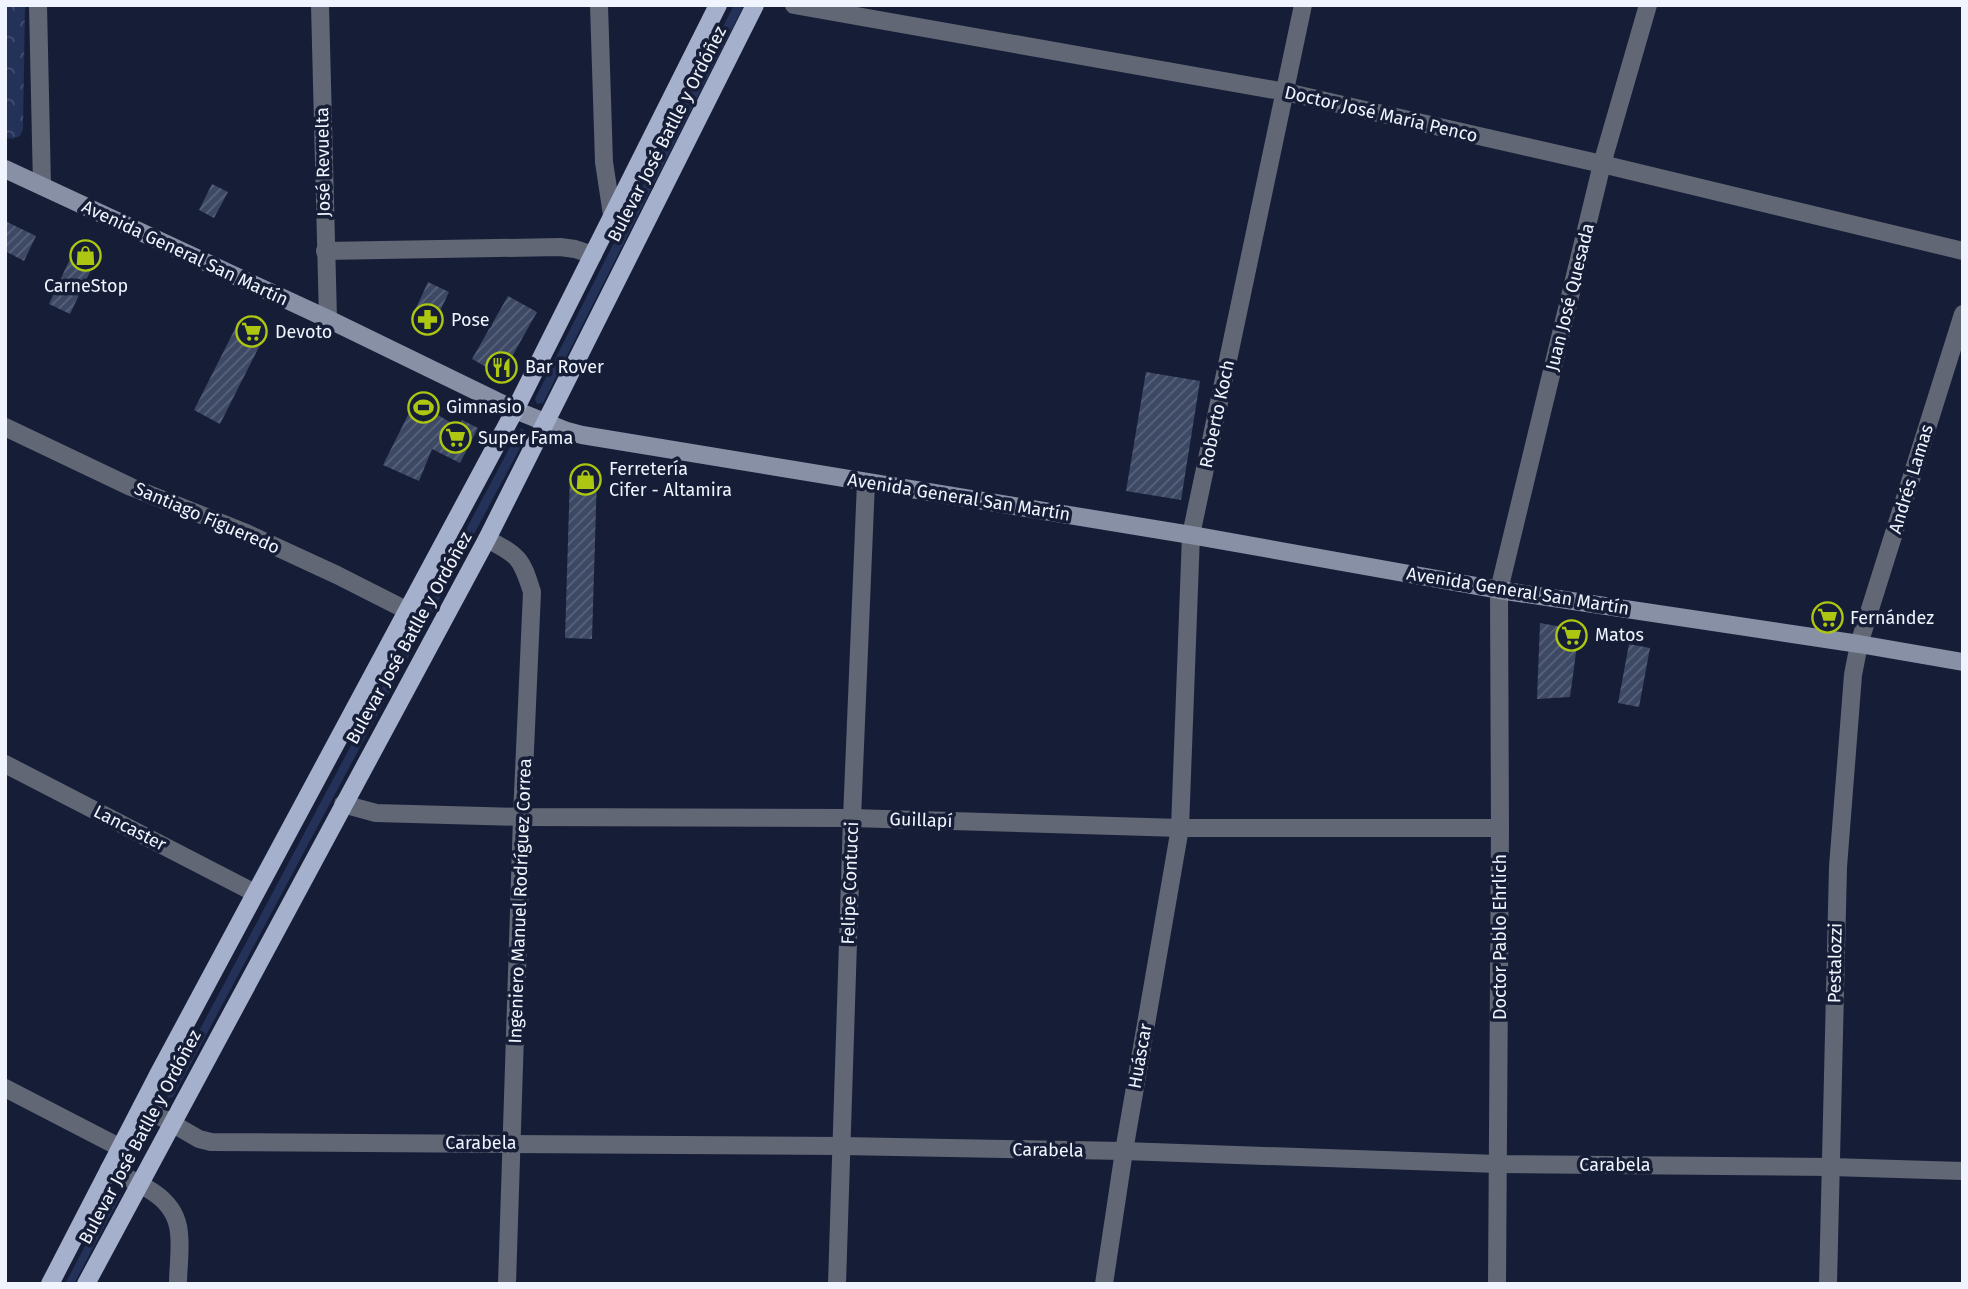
<svg xmlns="http://www.w3.org/2000/svg" width="1968" height="1289" font-family="'Fira Sans',sans-serif">
	<style>
		.grass { fill: #243159 }
		.park { fill: url(#park-crowns) }
		.building { fill: url(#building-hatch) }
		.lines { fill: none; stroke-linecap: round; stroke-linejoin: round }
		.minor { stroke: #626775; stroke-width: 18 }
		.secondary { stroke: #8890a6; stroke-width: 18 }
		.primary { stroke: #a5b0cc; stroke-width: 18 }
		.labels { text-anchor: middle; stroke-width: 7; stroke-linejoin: round; paint-order: stroke }
		.street-label { font-size: 18px; fill: #eff4fe; stroke: #161e37 }
		.poi-label { font-size: 18px; fill: #eff4fe; stroke: #161e37; text-anchor: start }
	</style>
	<defs>
		<pattern id="park-crowns" width="20" height="18" patternUnits="userSpaceOnUse" patternTransform="scale(1.75)"><rect width="20" height="18" fill="#243159"/><path d="M2 6a3 3 0 1 1 6 0M12 15a3 3 0 1 1 6 0" fill="none" stroke="#444f72"/></pattern>
		<pattern id="building-hatch" width="6" height="6" patternUnits="userSpaceOnUse" patternTransform="scale(1.75)"><rect width="6" height="6" fill="#3d4864"/><path d="M-1 1l2-2M0 6l6-6M5 7l2-2" fill="none" stroke="#59637b"/></pattern>
	</defs>
	<rect width="100%" height="100%" fill="#161e37"/>
	<g class="grass">
		<polygon points="734,5 741,5 742,9 543,403 537,404 535,399"/>
		<polygon points="522,429 526,431 527,435 173,1097 168,1098 166,1093 519,430"/>
		<polygon points="114,1191 121,1195 74,1284 65,1284"/>
	</g>
	<polygon class="park" points="5,5 25,5 23,129 20,136 12,139 5,137"/>
	<g class="building">
		<polygon points="212,184 228,192 214,218 199,210"/>
		<polygon points="5,221 36,236 24,261 5,251"/>
		<polygon points="77,244 98,255 70,314 49,304"/>
		<polygon points="428,282 449,292 432,328 411,319"/>
		<polygon points="508,296 537,312 504,371 495,372 472,359"/>
		<polygon points="239,321 265,335 220,424 194,410"/>
		<polygon points="1146,372 1200,381 1181,500 1126,491"/>
		<polygon points="415,401 458,427 462,420 478,428 460,463 432,449 419,481 383,465"/>
		<polygon points="570,475 597,476 592,639 565,638"/>
		<polygon points="1540,623 1579,630 1570,697 1537,699"/>
		<polygon points="1629,644 1650,648 1639,707 1618,703"/>
	</g>
	<g class="lines">
		<g class="minor">
			<polyline points="38,5 42,186"/>
			<polyline points="320,5 328,319"/>
			<polyline points="599,5 604,162 612,215"/>
			<polyline points="794,5 1286,92 1602,164 1963,251"/>
			<polyline points="325,251 560,247 575,249 593,255"/>
			<polyline points="5,427 131,487 244,532 337,575 408,611"/>
			<path d="M 487,539 C 519,556 521,557 532,592 L 522,817 L 507,1284"/>
			<polyline points="5,764 255,893"/>
			<polyline points="343,804 376,813 522,817 852,818 1180,828 1500,828"/>
			<polyline points="5,1088 121,1148"/>
			<polyline points="142,1106 199,1139 211,1142 841,1146 1124,1151 1498,1164 1831,1167 1963,1171"/>
			<path d="M 109,1169 C 139,1184 176,1196 179,1233 C 181,1250 178,1268 178,1284"/>
			<polyline points="837,1284 852,818 866,482"/>
			<polyline points="1104,1284 1124,1151 1180,828 1191,535 1303,5"/>
			<polyline points="1497,1284 1500,828 1499,590 1602,164 1648,5"/>
			<polyline points="1828,1284 1838,867 1853,675 1859,644 1963,314"/>
		</g>
		<polyline class="secondary" points="5,169 328,319 515,410 567,431 582,435 1191,535 1499,590 1859,644 1963,662"/>
		<g class="primary">
			<polyline points="50,1284 159,1073 515,410 718,5"/>
			<polyline points="86,1284 487,539 755,5"/>
		</g>
	</g>
	<defs>
		<symbol id="shop-ring" viewBox="-11 -11 22 22"><circle r="9.5" fill="#161e37" stroke="#acc611" stroke-width="1.5"/><path d="M-5-2.5h2.3a2.7 3.5 0 0 1 5.4 0H5L5.5 6h-11ZM-1.5-2.5h3a1.5 2.3 0 0 0-3 0Z" fill="#acc611"/></symbol>
		<symbol id="pharmacy-ring" viewBox="-11 -11 22 22"><circle r="9.5" fill="#161e37" stroke="#acc611" stroke-width="1.5"/><path d="M-2-6h4v4h4v4h-4v4h-4v-4h-4v-4h4Z" fill="#acc611"/></symbol>
		<symbol id="supermarket-ring" viewBox="-11 -11 22 22"><circle r="9.5" fill="#161e37" stroke="#acc611" stroke-width="1.5"/><path d="M-6-5.5h2.5l.6 2H6L4.5 2H-2.5L-4.4-4H-6ZM-1.5 3.2a1.3 1.3 0 1 0 .1 0ZM3 3.2a1.3 1.3 0 1 0 .1 0Z" fill="#acc611"/></symbol>
		<symbol id="restaurant-ring" viewBox="-11 -11 22 22"><circle r="9.5" fill="#161e37" stroke="#acc611" stroke-width="1.5"/><path d="M-5-6h1v4h1v-4h1v4h1v-4h1v5L-1.5 .5V6h-2V.5L-5-1ZM5-6V6H3V1.5H1.5Q1.5-4 5-6Z" fill="#acc611"/></symbol>
		<symbol id="stadium-ring" viewBox="-11 -11 22 22"><circle r="9.5" fill="#161e37" stroke="#acc611" stroke-width="1.5"/><path d="M0-5a6.5 5 0 1 0 0 10a6.5 5 0 1 0 0-10ZM-3.5-1.8h7v3.6h-7Z" fill="#acc611"/></symbol>
	</defs>
	<g fill-rule="evenodd">
		<use href="#shop-ring" x="68" y="238" width="35" height="35"/>
		<use href="#pharmacy-ring" x="410" y="302" width="35" height="35"/>
		<use href="#supermarket-ring" x="234" y="314" width="35" height="35"/>
		<use href="#restaurant-ring" x="484" y="350" width="35" height="35"/>
		<use href="#stadium-ring" x="406" y="390" width="35" height="35"/>
		<use href="#supermarket-ring" x="438" y="420" width="35" height="35"/>
		<use href="#shop-ring" x="568" y="462" width="35" height="35"/>
		<use href="#supermarket-ring" x="1810" y="600" width="35" height="35"/>
		<use href="#supermarket-ring" x="1554" y="618" width="35" height="35"/>
	</g>
	<g class="labels">
		<g class="street-label">
			<text transform="translate(1381 114) rotate(13)" y="6">Doctor José María Penco</text>
			<text transform="translate(667 134) rotate(-63)" y="6">Bulevar José Batlle y Ordóñez</text>
			<text transform="translate(323 162) rotate(-91)" y="6">José Revuelta</text>
			<text transform="translate(185 253) rotate(25)" y="6">Avenida General San Martín</text>
			<text transform="translate(1570 297) rotate(-76)" y="6">Juan José Quesada</text>
			<text transform="translate(1217 414) rotate(-78)" y="6">Roberto Koch</text>
			<text transform="translate(1911 479) rotate(-73)" y="6">Andrés Lamas</text>
			<text transform="translate(959 497) rotate(9)" y="6">Avenida General San Martín</text>
			<text transform="translate(207 518) rotate(23)" y="6">Santiago Figueredo</text>
			<text transform="translate(1518 591) rotate(9)" y="6">Avenida General San Martín</text>
			<text transform="translate(409 638) rotate(-61)" y="6">Bulevar José Batlle y Ordóñez</text>
			<text transform="translate(921 820) rotate(2)" y="6">Guillapí</text>
			<text transform="translate(130 828) rotate(27)" y="6">Lancaster</text>
			<text transform="translate(850 883) rotate(-88)" y="6">Felipe Contucci</text>
			<text transform="translate(520 901) rotate(-88)" y="6">Ingeniero Manuel Rodríguez Correa</text>
			<text transform="translate(1500 937) rotate(-90)" y="6">Doctor Pablo Ehrlich</text>
			<text transform="translate(1835 963) rotate(-89)" y="6">Pestalozzi</text>
			<text transform="translate(1140 1056) rotate(-80)" y="6">Huáscar</text>
			<text transform="translate(140 1137) rotate(-62)" y="6">Bulevar José Batlle y Ordóñez</text>
			<text x="481" y="1149">Carabela</text>
			<text transform="translate(1048 1150) rotate(1)" y="6">Carabela</text>
			<text x="1615" y="1171">Carabela</text>
		</g>
		<g class="poi-label">
			<text x="86" y="292" text-anchor="middle">CarneStop</text>
			<text x="451" y="326">Pose</text>
			<text x="275" y="338">Devoto</text>
			<text x="525" y="373">Bar Rover</text>
			<text x="446" y="413">Gimnasio</text>
			<text x="478" y="444">Super Fama</text>
			<text x="609" y="475">Ferretería<tspan x="609" dy="21">Cifer - Altamira</tspan></text>
			<text x="1850" y="624">Fernández</text>
			<text x="1595" y="641">Matos</text>
		</g>
	</g>
	<rect width="1968" height="1289" fill="none" stroke="#eff4fe" stroke-width="14"/>
</svg>
